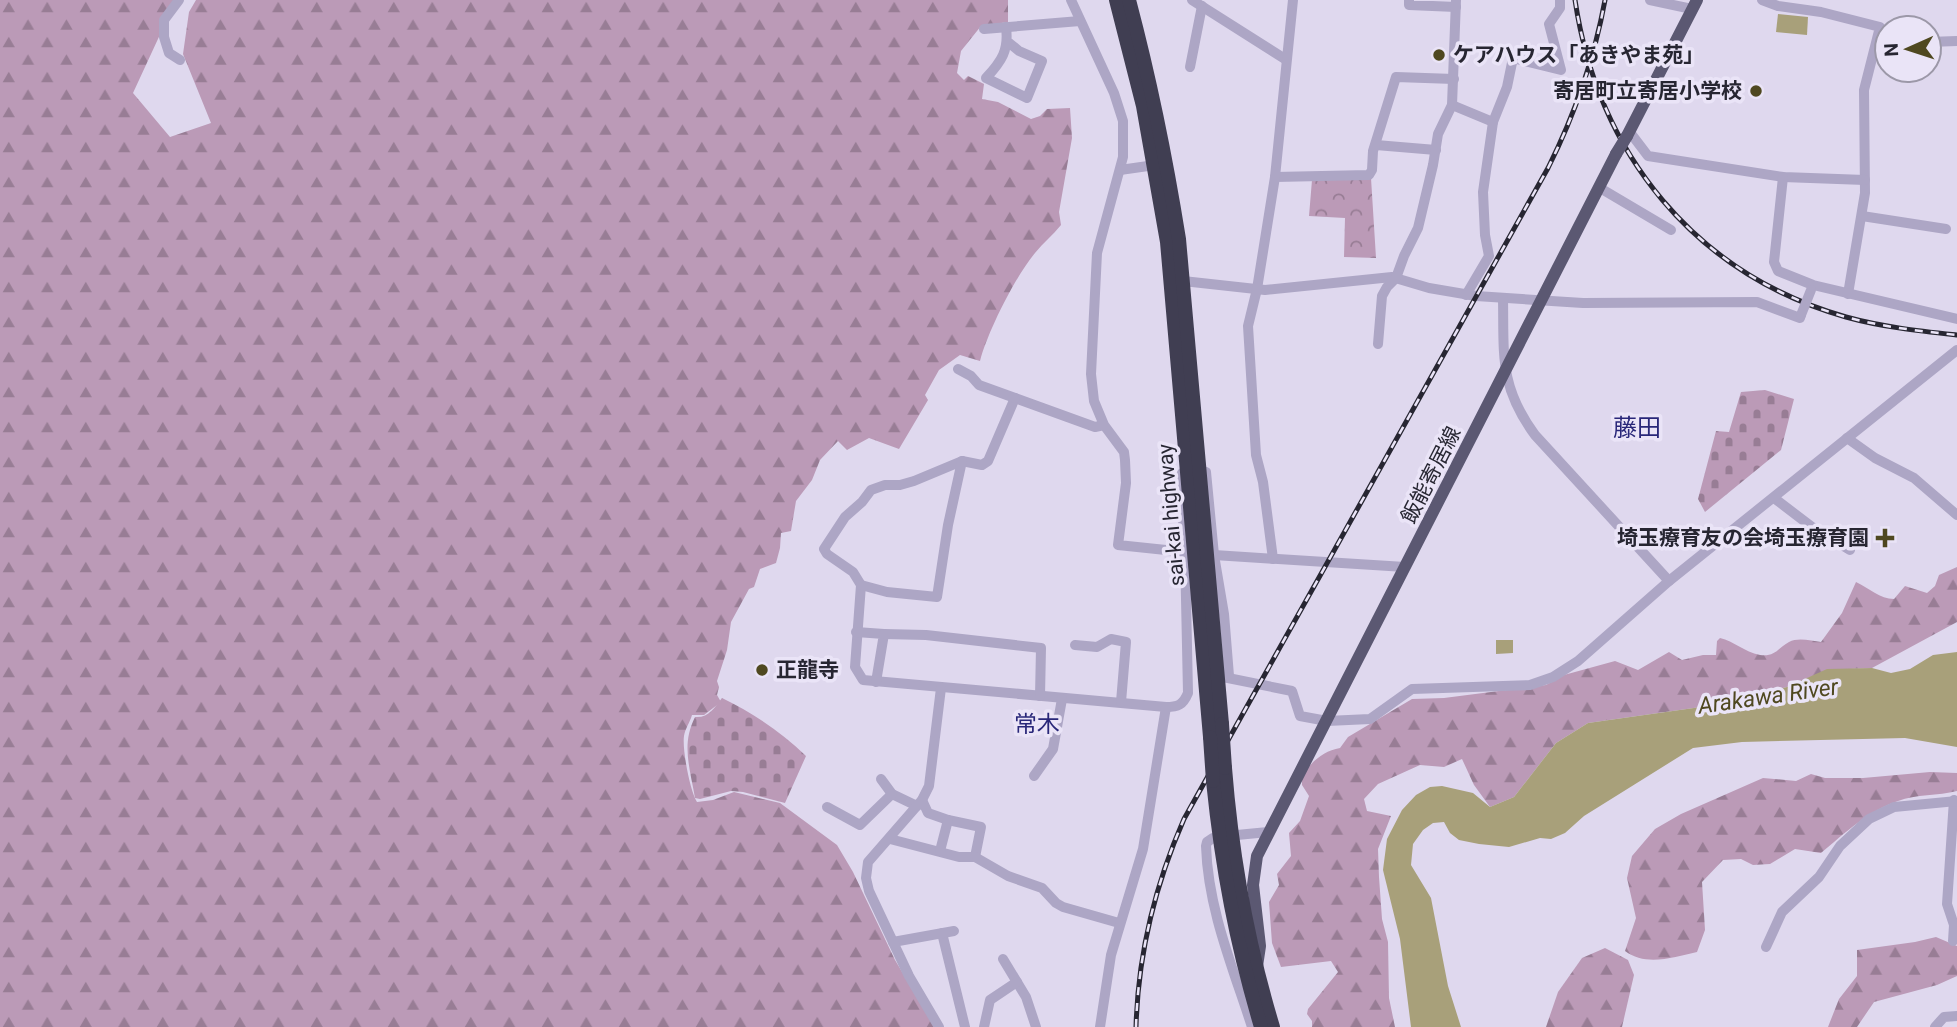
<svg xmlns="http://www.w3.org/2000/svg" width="1957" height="1027" font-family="Roboto,'Noto Sans JP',sans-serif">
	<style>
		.forest { fill: url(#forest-firs) }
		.cemetery { fill: url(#cemetery-stones) }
		.park { fill: url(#park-crowns) }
		.water { fill: #a8a07a }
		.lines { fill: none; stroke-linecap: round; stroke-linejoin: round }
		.minor { stroke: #ada6c5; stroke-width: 10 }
		.major { stroke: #5b5872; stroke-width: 12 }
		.highway { stroke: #403e52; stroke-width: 14 }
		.rail-casing { stroke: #272632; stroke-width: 5 }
		.rail { stroke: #eae4f7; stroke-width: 2.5; stroke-dasharray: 8; stroke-linecap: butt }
		.minor-bridge { stroke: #ada6c5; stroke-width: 10 }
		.major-bridge { stroke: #5b5872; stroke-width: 12 }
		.highway-bridge { stroke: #403e52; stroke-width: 14 }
		.poi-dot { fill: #4f4820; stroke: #eae4f7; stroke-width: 2.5 }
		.labels { text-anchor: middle; stroke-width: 7; stroke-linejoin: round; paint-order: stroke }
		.poi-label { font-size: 21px; font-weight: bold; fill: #272632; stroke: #eae4f7; text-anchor: start }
		.street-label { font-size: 21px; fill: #272632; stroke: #eae4f7 }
		.water-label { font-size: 23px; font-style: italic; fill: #4f4820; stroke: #eae4f7 }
		.neighbourhood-label { font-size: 23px; fill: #292779; stroke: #eae4f7 }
		.quarter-label { font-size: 24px; fill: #292779; stroke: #eae4f7 }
	</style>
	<defs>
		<pattern id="forest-firs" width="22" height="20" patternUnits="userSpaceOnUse" patternTransform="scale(1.75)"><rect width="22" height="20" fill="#bb9ab7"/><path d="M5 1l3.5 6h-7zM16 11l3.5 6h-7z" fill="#987d95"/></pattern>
		<pattern id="cemetery-stones" width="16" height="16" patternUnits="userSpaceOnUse" patternTransform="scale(1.75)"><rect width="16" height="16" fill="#bb9ab7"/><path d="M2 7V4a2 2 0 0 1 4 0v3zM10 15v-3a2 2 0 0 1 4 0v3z" fill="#987d95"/></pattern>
		<pattern id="park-crowns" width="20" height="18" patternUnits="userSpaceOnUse" patternTransform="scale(1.75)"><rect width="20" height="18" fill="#bb9ab7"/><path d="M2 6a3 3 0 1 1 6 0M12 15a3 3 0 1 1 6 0" fill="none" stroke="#987d95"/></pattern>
	</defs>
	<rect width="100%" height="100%" fill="#dfd8ee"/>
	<g class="forest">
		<path d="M 0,0 L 176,0 L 133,93 L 170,137 L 211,123 L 183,54 L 189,12 L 196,0 L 1008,0 L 1008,22 L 981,26 L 961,51 L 957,73 L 964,80 L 968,76 L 984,84 L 982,99 L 998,102 L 1031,119 L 1040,116 L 1047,109 L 1070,108 L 1072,138 L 1059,212 L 1061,225 C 1053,235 1043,243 1035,253 C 1015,277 988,331 980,361 L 960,355 L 939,370 L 925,395 L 928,400 L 899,449 L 869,438 L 847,450 L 838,441 L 820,460 L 812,480 L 796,501 L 791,531 L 781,533 L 780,548 L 776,563 L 760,569 L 754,587 L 749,589 L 731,622 L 727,650 L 717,681 L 719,687 L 717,695 L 721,702 L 704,715 L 692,715 C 690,722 685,729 684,736 C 682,749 690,791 697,802 L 713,800 L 734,792 L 780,803 L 837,845 L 853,872 L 895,960 L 935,1027 L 0,1027 Z"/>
		<path d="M 1957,567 L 1957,622 L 1872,668 L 1827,670 L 1787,687 L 1722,704 L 1588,723 L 1556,743 L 1514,797 L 1490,807 L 1474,785 L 1462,759 L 1444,767 L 1420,765 L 1378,784 L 1364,799 L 1367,811 L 1391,816 L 1378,849 L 1379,877 L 1382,919 L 1388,942 L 1389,998 L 1395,1027 L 1312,1027 L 1312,1021 L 1307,1014 L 1308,1009 L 1338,972 L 1331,961 L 1281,967 L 1272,943 L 1269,902 L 1279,885 L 1277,874 L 1291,856 L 1289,833 L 1300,821 L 1309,796 L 1302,785 L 1302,776 C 1311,762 1323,751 1340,748 L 1348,737 L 1412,699 L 1444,698 L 1546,685 L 1564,675 L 1615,661 L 1638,670 L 1669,652 L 1682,660 L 1703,655 L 1716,655 L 1717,641 L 1720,638 C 1734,641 1744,652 1760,655 C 1775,657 1778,648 1789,642 C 1798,637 1812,641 1821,642 L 1842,613 L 1856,582 C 1869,588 1880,599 1894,599 L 1905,586 L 1927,593 L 1935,586 L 1939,575 Z"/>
		<path d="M 1930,772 L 1957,773 L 1957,791 C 1938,796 1916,794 1898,801 C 1868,811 1845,833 1821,853 L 1795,849 L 1770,864 L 1753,865 L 1741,859 L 1723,860 L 1702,882 L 1705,930 L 1697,952 C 1674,957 1646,967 1625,951 L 1636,918 L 1627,878 L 1632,856 L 1655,829 L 1681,814 L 1763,778 L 1796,781 L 1811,774 L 1825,778 L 1863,778 Z"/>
		<polygon points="1936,937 1957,946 1957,976 1937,985 1874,1002 1857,1027 1828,1027 1839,999 1857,976 1857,950 1915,942"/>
		<polygon points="1605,948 1628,960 1634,975 1622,1027 1546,1027 1558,992 1582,958"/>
	</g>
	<g class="cemetery">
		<polygon points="1765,390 1794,399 1781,450 1705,512 1698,499 1716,431 1729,432 1741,392"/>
		<path d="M 722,698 C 753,713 781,732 806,756 L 785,803 L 743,792 L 731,791 L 700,799 L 695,798 C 690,768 681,745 695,717 C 709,718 714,708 722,698 Z"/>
	</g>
	<polygon class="park" points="1371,178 1376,258 1344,257 1345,218 1309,216 1312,180"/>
	<g class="water">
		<polygon points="1778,14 1808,17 1807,35 1776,32"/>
		<polygon points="1513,640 1513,653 1496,654 1496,640"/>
		<polygon points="1957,652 1957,747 1905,738 1742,742 1693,748 1584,816 1565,833 1551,839 1540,838 1509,847 1479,844 1459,840 1450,833 1444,822 1433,823 1423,830 1413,844 1411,865 1431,898 1448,986 1461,1027 1411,1027 1400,939 1383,870 1387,839 1402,810 1416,795 1430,787 1442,786 1473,793 1490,807 1514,797 1556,743 1588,723 1722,704 1787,687 1827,669 1872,668 1891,673 1910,669 1933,655"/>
	</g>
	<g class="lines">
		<g class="minor">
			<polyline points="179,0 164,20 164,37 169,53 180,60"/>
			<path d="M 1071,0 L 1114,93 L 1123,121 L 1123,157 L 1097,253 L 1091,374 L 1094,401 L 1104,425 L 1124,452 L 1125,460 L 1126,483 L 1118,545 L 1185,552 L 1188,693 C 1183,705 1178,707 1166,707 L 863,680 L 855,667 L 861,585 L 853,572 L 827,554 L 824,549 L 845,517 L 862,502 L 871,490 L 885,485 L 900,485 L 914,481 L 962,461 L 982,465 L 988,461 L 1015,398 L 1095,427 L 1104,425"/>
			<polyline points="1192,0 1285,59"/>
			<polyline points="1409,0 1409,5 1456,7"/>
			<polyline points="1650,0 1692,9"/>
			<polyline points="1762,0 1778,6 1821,12 1880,27 1864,90 1865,193 1848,294"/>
			<path d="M 1006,27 C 1009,50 1002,61 986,78 L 1027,98 L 1042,61 L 1019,51 L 1008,42"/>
			<polyline points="984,29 1080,21"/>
			<polyline points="1929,42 1957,41"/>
			<polyline points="1190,67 1202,6"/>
			<polyline points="1452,105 1493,122"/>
			<polyline points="1629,131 1648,156 1783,177 1865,180"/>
			<polyline points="1376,145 1436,150"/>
			<polyline points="1120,170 1155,165"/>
			<polyline points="1275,177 1369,175 1372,170 1373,151 1396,77 1454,79"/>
			<polyline points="1783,177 1774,262 1778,271 1813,285 1957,319"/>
			<polyline points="1600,188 1671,230"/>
			<polyline points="1862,216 1946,229"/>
			<polyline points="1183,281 1265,290 1392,277 1429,288 1476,296 1583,303 1757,302 1800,318 1801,315"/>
			<polyline points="1466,295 1489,256 1485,235 1483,192 1493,122 1507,87 1513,58 1561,70 1549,24 1560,8 1560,0"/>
			<path d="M 1503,298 C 1504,355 1499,386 1535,435 L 1669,581"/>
			<polyline points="1378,344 1382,296 1387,287 1396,278 1404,256 1418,228 1433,165 1438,134 1452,105 1456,0"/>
			<polyline points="958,369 971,376 979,385 1015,398"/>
			<polyline points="1847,438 1875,458 1914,478 1957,515"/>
			<polyline points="1203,471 1206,472 1214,555 1224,614 1229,676"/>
			<polyline points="1774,498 1812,527 1850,550"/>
			<polyline points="1185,552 1181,484 1181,474 1185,471"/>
			<polyline points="1214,555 1405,567"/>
			<polyline points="1273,559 1263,482 1256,455 1248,326 1257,289 1275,177 1293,0"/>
			<polyline points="861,585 887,592 937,597 948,525 962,461"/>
			<polyline points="856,632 884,634 876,682"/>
			<polyline points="884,634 926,635 1041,648 1040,696"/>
			<polyline points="1075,645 1097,647 1111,639 1126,642 1121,702"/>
			<polyline points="1223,677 1292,691 1300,716 1327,721 1370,719 1412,689 1530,685 1553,677 1578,661 1669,581 1957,350"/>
			<polyline points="1034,776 1053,749 1062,699"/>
			<polyline points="881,779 892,794 917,806"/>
			<polyline points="922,800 928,813 948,820 981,827 975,857"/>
			<polyline points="827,807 860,825 892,794"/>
			<polyline points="1237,835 1268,832"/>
			<path d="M 1213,838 L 1207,842 L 1206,846 C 1208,909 1233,968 1252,1027"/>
			<polyline points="890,839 959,857 975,857 1008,876 1042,888 1056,903 1063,907 1119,923"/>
			<polyline points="940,851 948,820"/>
			<polyline points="942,933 965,1027"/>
			<polyline points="1953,941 1954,925 1947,904 1954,800"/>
			<polyline points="893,942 954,931"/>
			<polyline points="1766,947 1782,912 1819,877 1840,846 1869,819 1894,807 1957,801"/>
			<polyline points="1003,959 1026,997 1036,1027"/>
			<polyline points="939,1027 909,976 869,891 866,878 868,862 922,800 929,786 941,688"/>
			<polyline points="984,1027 990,1000 1017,982"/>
			<polyline points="1100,1027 1111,955 1143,849 1166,707"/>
			<polyline points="1935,1027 1944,1017 1957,1016"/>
		</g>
		<g class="major">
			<polyline points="1627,136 1697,0"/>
			<polyline points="1257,966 1260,946 1253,885 1257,856 1616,154"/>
		</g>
		<g class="highway">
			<polyline points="1116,0 1143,106 1167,242 1210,737"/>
			<path d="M 1129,0 C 1150,79 1166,158 1179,239 L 1222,724"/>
			<path d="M 1225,768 C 1232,857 1247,941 1273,1027"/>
			<path d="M 1213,781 C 1222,869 1236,943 1261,1027"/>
		</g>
		<defs>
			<g id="rail">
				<path d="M 1575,0 C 1598,154 1695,274 1846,317 C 1882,327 1920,331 1957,335"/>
				<path d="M 1136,1027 C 1138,955 1155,885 1184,819 L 1548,168 C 1575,114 1594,60 1605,0"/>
			</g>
		</defs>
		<use href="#rail" class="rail-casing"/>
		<use href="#rail" class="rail"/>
		<polyline class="minor-bridge" points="1801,315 1811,290"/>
		<polyline class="major-bridge" points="1616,154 1627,136"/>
		<g class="highway-bridge">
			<polyline points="1222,724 1225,768"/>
			<polyline points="1210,737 1213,781"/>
		</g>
	</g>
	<g class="poi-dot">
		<circle cx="1439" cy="55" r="7"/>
		<circle cx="1756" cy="91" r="7"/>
		<path d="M1881.5 527.5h7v7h7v7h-7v7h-7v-7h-7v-7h7z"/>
		<circle cx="762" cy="670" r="7"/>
	</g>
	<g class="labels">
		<g class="poi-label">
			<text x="1453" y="62">ケアハウス「あきやま苑」</text>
			<text x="1742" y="98" text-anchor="end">寄居町立寄居小学校</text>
			<text x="1869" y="545" text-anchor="end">埼玉療育友の会埼玉療育園</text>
			<text x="776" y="677">正龍寺</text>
		</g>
		<g class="street-label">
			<text transform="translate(1431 475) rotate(-63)" y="7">飯能寄居線</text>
			<text transform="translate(1171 515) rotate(-95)" y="7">sai-kai highway</text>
		</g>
		<g class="water-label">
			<text transform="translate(1768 696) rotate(-8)" y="8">Arakawa River</text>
		</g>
		<g class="neighbourhood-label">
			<text x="1037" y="732">常木</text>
		</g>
		<g class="quarter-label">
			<text x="1637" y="436">藤田</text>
		</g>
	</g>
	<g transform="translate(1908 49) rotate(267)"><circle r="33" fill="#eae4f7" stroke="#9c98a8" stroke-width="2"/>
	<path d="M0-5L12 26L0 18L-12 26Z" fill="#4f4820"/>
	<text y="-10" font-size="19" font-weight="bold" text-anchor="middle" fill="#272632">N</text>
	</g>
</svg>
